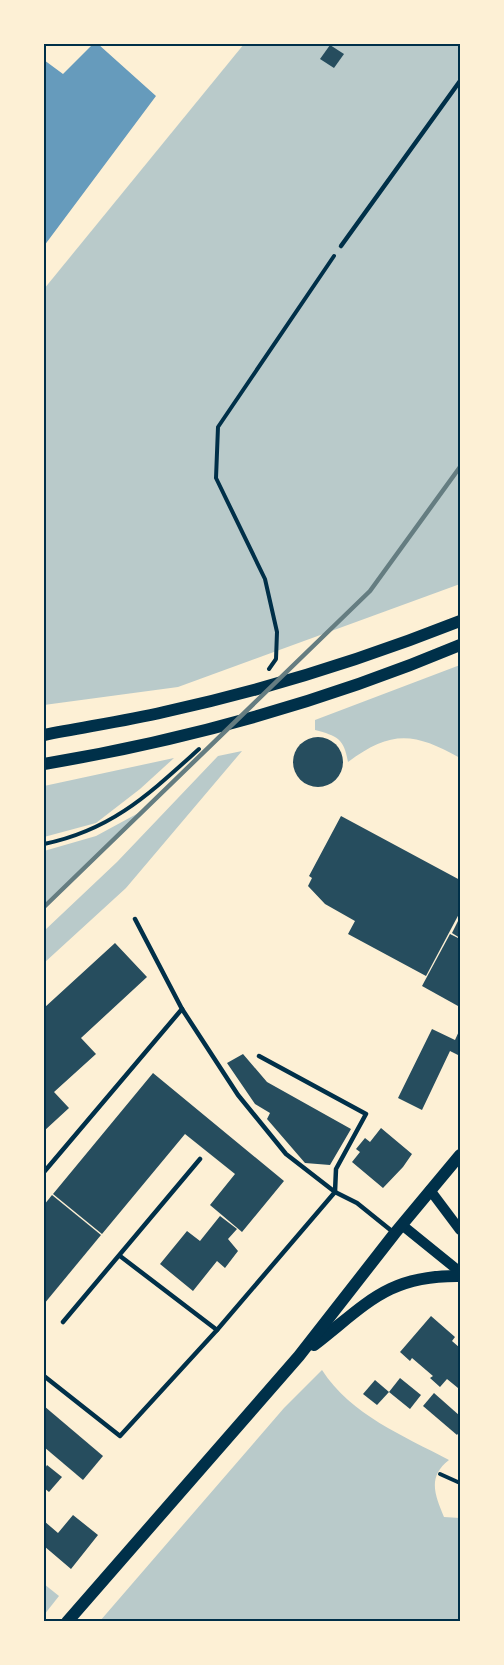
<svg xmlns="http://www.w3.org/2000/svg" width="504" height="1665" font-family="'Space Grotesk',sans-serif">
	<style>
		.green { fill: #b9caca }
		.water { fill: #669bbc }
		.building { fill: #264d5e }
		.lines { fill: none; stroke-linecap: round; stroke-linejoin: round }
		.path { stroke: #003049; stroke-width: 4 }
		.service { stroke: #003049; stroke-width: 4.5 }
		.tertiary { stroke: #003049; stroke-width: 10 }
		.secondary { stroke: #003049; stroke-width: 12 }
		.rail { stroke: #657d81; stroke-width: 4.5 }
		.neatline { fill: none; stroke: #003049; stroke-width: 2 }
	</style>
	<rect width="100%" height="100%" fill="#fdf0d5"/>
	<g class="green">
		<polygon points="244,44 460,44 460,584 178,687 44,705 44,289"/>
		<path d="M 460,665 L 460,758 C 414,732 391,730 348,762 C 344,738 337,736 315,730 L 315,720 Z"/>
		<polygon points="242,751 126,888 44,963 44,931 117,862 218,756"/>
		<polygon points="174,758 140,789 96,823 44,837 44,786"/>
		<polygon points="144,810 44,905 44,851 96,836"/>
		<path d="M 322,1370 C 351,1415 404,1436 449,1460 C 427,1477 435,1495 444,1517 L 460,1518 L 460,1621 L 100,1621 L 284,1408 Z"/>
		<polygon points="44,1584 59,1596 44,1615"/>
	</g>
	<polygon class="water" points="93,44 98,44 156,96 44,246 44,60 63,74"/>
	<g class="building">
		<polygon points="330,45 344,54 334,68 320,59"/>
		<circle cx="318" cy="762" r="25"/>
		<polygon points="341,816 460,880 460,912 426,976 348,934 355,921 325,904 308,886 312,878 309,876"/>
		<polygon points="460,917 460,938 452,933"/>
		<polygon points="450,934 460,939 458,1006 422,986"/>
		<polygon points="115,943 147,977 81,1038 96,1054 54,1092 69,1108 44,1131 44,1008"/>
		<polygon points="432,1029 455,1040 460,1029 460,1056 450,1051 422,1110 398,1098"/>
		<polygon points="243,1054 267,1082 351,1129 330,1165 305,1163 267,1119 270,1113 255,1104 227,1063"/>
		<polygon points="153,1073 284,1181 242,1232 210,1205 235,1174 185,1134 102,1234 53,1194"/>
		<polygon points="381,1128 412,1154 403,1167 383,1188 352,1162 360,1152 356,1149 365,1138 370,1142"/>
		<polygon points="52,1195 101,1235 44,1304 44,1205"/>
		<polygon points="220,1216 237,1229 228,1239 238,1251 225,1268 217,1261 193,1291 160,1264 187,1231 200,1241"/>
		<polygon points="431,1316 455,1337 452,1341 460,1348 460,1385 458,1388 447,1379 440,1387 430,1378 433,1376 412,1358 410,1361 400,1352"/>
		<polygon points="400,1378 421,1395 410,1409 389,1392"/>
		<polygon points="375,1380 389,1392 377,1405 363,1394"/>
		<polygon points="434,1393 460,1416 460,1431 457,1435 423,1406"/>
		<polygon points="44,1406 103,1456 83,1480 44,1447"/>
		<polygon points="47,1465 62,1477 49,1492 44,1488 44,1470"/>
		<polygon points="73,1515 98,1535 71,1569 44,1546 44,1521 58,1533"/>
	</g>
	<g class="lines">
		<g class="path">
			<polyline points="269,669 276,659 277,632 265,579 216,478 218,427 334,256"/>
			<path d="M 44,844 C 112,830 149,794 199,749"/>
			<polyline points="440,1474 460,1483"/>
		</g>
		<g class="service">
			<polyline points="341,246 460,81"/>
			<polyline points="135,919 182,1009 238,1095 286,1154 335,1192 357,1203 393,1232"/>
			<polyline points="44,1172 182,1009"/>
			<polyline points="120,1256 217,1330"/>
			<polyline points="63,1322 200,1159"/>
			<polyline points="44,1376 120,1436 217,1330 335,1192 336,1169 366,1114 259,1056"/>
		</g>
		<g class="tertiary">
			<polyline points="430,1190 460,1230"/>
			<polyline points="402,1225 460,1272"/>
		</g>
		<g class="secondary">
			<path d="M 44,735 C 84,727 125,721 164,712 C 265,690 364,659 460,621"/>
			<path d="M 44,764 C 186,740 327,701 460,645"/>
			<path d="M 314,1345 C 368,1303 388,1275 460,1276"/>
			<polyline points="67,1622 299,1356 395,1233 460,1155"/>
		</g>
		<polyline class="rail" points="44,907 370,591 460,467"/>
	</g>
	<rect width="504" height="1665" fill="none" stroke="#fdf0d5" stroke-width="90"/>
	<rect x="45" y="45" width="414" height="1575" class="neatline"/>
</svg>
